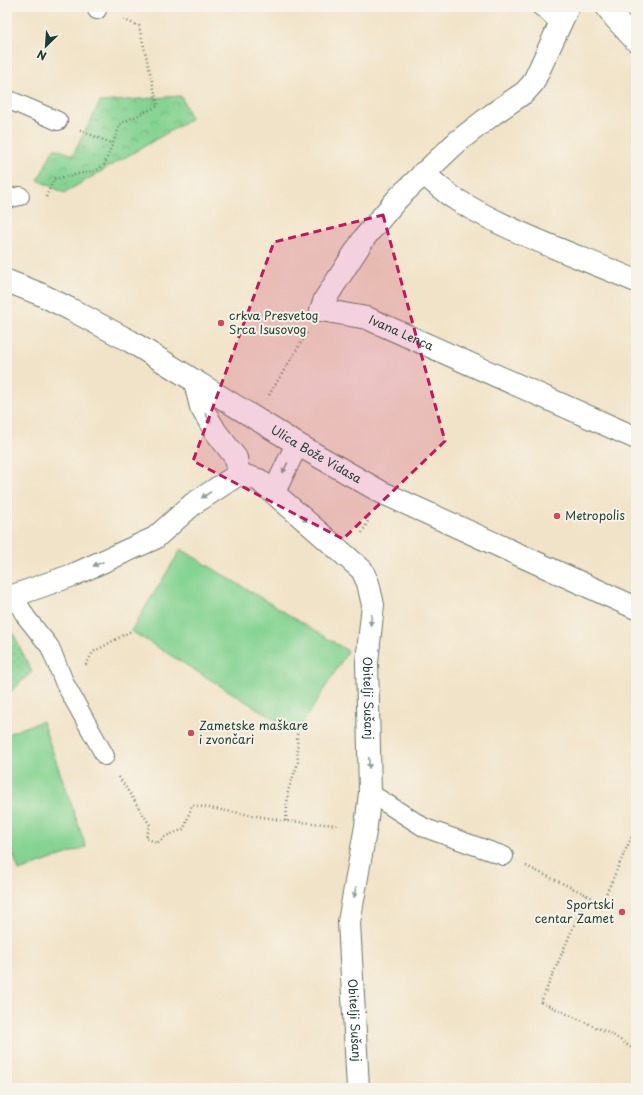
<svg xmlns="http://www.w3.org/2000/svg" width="643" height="1095" font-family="'Playpen Sans',sans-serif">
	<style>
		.grass { fill: url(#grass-dots); stroke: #528863 }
		.park { fill: url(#park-crowns); stroke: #528863 }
		.pitch { fill: #85d392; stroke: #528863 }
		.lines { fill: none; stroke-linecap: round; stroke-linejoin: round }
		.service-casing { stroke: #687767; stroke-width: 20 }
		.minor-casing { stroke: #687767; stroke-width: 24 }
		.path { stroke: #687767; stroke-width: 2.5; stroke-dasharray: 1 3; stroke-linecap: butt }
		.service { stroke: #fff; stroke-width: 18 }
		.minor { stroke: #fff; stroke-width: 22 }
		.oneway { fill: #8f9e9a }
		.marked { fill: #c2185b; fill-opacity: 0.2; stroke: #c2185b; stroke-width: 3; stroke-dasharray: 8 5; stroke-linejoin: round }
		.poi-dot { fill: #d1495b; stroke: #f7f3e8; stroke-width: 1.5 }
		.labels { text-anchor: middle; stroke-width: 4; stroke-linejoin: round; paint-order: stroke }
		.poi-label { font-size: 12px; fill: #1f3d34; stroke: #f7f3e8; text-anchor: start }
		.street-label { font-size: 12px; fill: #1f3d34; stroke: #f7f3e8 }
	</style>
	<defs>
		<pattern id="grass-dots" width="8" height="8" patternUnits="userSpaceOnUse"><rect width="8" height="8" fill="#85d392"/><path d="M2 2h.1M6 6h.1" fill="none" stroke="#6cac78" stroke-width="1.8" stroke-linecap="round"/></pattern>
		<pattern id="park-crowns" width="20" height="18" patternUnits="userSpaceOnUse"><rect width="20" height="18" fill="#85d392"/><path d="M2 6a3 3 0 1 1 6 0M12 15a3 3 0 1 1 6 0" fill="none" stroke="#6cac78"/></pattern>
	</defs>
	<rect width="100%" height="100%" fill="#f7f3e8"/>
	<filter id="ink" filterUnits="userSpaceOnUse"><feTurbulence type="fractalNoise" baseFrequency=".025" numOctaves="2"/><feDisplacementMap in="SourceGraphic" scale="8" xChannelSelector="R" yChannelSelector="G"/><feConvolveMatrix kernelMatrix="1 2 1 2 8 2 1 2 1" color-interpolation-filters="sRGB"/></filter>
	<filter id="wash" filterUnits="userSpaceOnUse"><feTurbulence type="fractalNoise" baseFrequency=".012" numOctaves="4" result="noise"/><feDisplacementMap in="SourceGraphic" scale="16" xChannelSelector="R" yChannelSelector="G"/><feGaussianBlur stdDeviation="0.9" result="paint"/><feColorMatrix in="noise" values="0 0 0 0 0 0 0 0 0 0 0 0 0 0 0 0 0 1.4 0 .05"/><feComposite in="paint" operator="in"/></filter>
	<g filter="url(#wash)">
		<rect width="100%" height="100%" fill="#f1e3c7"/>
		<polygon class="grass" points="7,621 32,672 7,695"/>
		<polygon class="park" points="181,96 191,119 64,193 38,180 54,148 73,155 100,102"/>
		<g class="pitch">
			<polygon points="181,549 348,651 297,733 131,631"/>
			<polygon points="42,721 86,847 19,871 7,837 7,734"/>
		</g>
	</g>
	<g filter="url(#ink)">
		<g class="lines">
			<defs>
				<g id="service">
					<polyline points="541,7 546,10 560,24"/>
					<polyline points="97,10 98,7"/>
					<polyline points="7,99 58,121"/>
					<polyline points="7,199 20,196"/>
					<polyline points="14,596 26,617 50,647 65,684 105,756"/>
					<polyline points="370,793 425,828 504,856"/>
				</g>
				<g id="minor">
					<path id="s1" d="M 568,7 L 533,83 L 525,92 L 493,114 L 457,142 L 398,198 L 365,237 L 325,299 L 321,310 L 367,318 L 636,438"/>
					<polyline points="607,7 615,18 636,41"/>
					<path d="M 423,173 C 434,182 445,193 457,200 C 513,234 576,255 636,281"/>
					<path id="s2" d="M 7,281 L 40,294 L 72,310 L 130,341 L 297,444 L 381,492 L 636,608"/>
					<polyline points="195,382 201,407 216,432 236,458 239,474"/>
					<path id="s3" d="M 239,474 L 259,480 L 362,570 L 368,583 L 373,605 L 367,662 L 370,793 L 366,826 L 349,922 L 358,1088"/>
					<polyline points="274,492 297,444"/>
					<polyline points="7,598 73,575 155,538 193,504 239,474"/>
				</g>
			</defs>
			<use href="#service" class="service-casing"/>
			<use href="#minor" class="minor-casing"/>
			<g class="path">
				<polyline points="80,130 113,144"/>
				<polyline points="46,197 54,179 97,170 104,165 121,123 158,106 139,26 122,19"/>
				<polyline points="269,395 307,333"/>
				<polyline points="362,533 368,521"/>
				<polyline points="86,665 93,652 131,631"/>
				<polyline points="119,777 150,825 146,838 157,843 166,836 184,829 192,805 286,821 338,825"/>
				<polyline points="286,821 288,791 298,763 297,733"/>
				<polyline points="526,866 587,895 541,1002 613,1035 636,1051"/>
				<polyline points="587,895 602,903 636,827"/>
			</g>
			<use href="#service" class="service"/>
			<use href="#minor" class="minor"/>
		</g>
		<defs><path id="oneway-solid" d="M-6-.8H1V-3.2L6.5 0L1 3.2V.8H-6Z"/></defs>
		<g class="oneway">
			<use href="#oneway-solid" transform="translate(208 418) rotate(59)"/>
			<use href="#oneway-solid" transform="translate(285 468) rotate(116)"/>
			<use href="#oneway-solid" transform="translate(206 495) rotate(147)"/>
			<use href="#oneway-solid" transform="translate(303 518) rotate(42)"/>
			<use href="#oneway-solid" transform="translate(98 564) rotate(157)"/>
			<use href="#oneway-solid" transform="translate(371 620) rotate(96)"/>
			<use href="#oneway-solid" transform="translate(369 763) rotate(88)"/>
			<use href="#oneway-solid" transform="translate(355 892) rotate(100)"/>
		</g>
	</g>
	<path class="marked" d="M 383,215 L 445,441 L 343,539 L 193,461 L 274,242 Z"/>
	<g class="poi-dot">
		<circle cx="221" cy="323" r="4"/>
		<circle cx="557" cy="516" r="4"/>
		<circle cx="191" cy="733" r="4"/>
		<circle cx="622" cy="912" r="4"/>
	</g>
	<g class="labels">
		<g class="poi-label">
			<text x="229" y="320">crkva Presvetog<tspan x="229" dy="14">Srca Isusovog</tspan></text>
			<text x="565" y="520">Metropolis</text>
			<text x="199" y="730">Zametske maškare<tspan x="199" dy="14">i zvončari</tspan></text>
			<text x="614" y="909" text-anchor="end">Sportski<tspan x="614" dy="14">centar Zamet</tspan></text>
		</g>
		<g class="street-label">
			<text dy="4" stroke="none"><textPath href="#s1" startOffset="482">Ivana Lenca</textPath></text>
			<text dy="4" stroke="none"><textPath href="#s2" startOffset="355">Ulica Bože Vidasa</textPath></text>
			<text dy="4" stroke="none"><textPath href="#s3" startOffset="288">Obitelji Sušanj</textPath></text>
			<text dy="4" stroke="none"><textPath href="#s3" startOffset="612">Obitelji Sušanj</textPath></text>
		</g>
	</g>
	<rect width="643" height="1095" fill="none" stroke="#f7f3e8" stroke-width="24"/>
	<g transform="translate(46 46) rotate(205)" stroke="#f7f3e8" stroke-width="3" paint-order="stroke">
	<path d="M0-3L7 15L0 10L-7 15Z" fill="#1f3d34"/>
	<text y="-6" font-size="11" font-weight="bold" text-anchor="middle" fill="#1f3d34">N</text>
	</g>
</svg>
